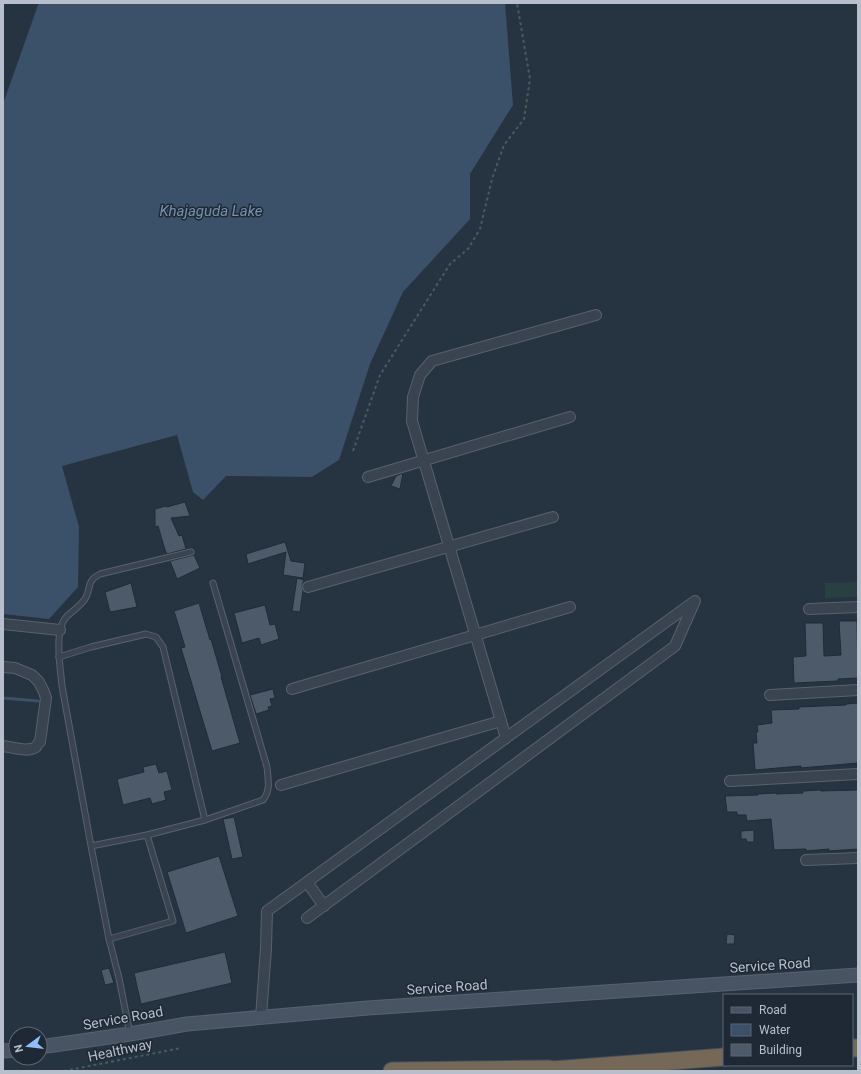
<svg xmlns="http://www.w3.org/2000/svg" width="861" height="1074" font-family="Roboto,sans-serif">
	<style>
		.green { fill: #284041 }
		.water { fill: #3b5169 }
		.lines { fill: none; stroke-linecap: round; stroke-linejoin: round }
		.stream { stroke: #3b5169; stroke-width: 3 }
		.building { fill: #4c5a69; stroke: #212b38 }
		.service-casing { stroke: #58626e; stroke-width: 7 }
		.minor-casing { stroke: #58626e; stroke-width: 12 }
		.secondary-casing { stroke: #58626e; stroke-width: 15 }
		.motorway-casing { stroke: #454f5b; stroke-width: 19 }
		.path { stroke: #465d5e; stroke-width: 2; stroke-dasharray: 3 3; stroke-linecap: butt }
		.service { stroke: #3a4450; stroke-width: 5 }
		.minor { stroke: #3a4450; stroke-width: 10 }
		.secondary { stroke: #485463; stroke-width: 13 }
		.motorway { stroke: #766857; stroke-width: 17 }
		.labels { text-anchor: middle; stroke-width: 3; stroke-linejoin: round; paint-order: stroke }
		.street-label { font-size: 14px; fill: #b6bfcb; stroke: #1f2936 }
		.water-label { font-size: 15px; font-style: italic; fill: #7792ad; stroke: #1f2936 }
	</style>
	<rect width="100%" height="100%" fill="#263340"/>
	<polygon class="green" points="858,582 858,597 825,598 825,583"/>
	<polygon class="water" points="40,3 505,3 513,105 470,174 470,219 403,292 370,364 339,460 312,477 226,476 203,500 193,492 177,435 62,466 79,527 78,587 49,619 3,614 3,104 38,5"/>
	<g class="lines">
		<polyline class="stream" points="3,698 38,701"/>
	</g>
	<g class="building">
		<polygon points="403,473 400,489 391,486 396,476"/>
		<polygon points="185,502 190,516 171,518 179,536 182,535 186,549 167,554 165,550 158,526 155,527 155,509 166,506 167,507"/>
		<polygon points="285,542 291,561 305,563 303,578 283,575 286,552 248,564 246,554"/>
		<polygon points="194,555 200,568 177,579 170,561"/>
		<polygon points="297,578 304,580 302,586 303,591 300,612 292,611"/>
		<polygon points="131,583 137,607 110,612 105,592"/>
		<polygon points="199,603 210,640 211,639 222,677 221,677 240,743 212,751 181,648 185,647 174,611"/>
		<polygon points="265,605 270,625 275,624 279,639 261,645 259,638 242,643 234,613"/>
		<polygon points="839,621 857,621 858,678 838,679 838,681 794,683 793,657 806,656 805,623 823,623 824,656 841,655"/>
		<polygon points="273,689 275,698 270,699 272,706 268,707 269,710 256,714 250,695"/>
		<polygon points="858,703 858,763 801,768 801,766 755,770 753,743 757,743 756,732 758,732 757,725 772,723 771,710 799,709 799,707 846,705 846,704"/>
		<polygon points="156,764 159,773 167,771 172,790 164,792 166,800 152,804 150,798 123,805 117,779 144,772 143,767"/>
		<polygon points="820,790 821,791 858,790 858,849 829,851 829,849 806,851 806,849 774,850 771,819 747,821 746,815 737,815 737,812 727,812 725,796 758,795 758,794 776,793 776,794 803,793 803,791"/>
		<polygon points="234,817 243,857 232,859 223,819"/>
		<polygon points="754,830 754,842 747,842 746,839 741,839 741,831"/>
		<polygon points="219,856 238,916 186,933 167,872"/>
		<polygon points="727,934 735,935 734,944 726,944"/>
		<polygon points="225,952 232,983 141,1004 134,973"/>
		<polygon points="109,968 114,983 105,985 101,970"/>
	</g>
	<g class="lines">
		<defs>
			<g id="service">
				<path d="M 59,657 C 59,644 57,627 67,616 C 73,611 81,605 85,599 C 92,588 85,582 100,574 L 191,552"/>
				<path d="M 205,820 L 263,800 C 271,790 268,779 267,767 L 213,583"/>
				<polyline points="91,846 147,835 205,820 163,647 156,637 146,634 91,647 59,657 62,686 91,846 109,939"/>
				<polyline points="130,1034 119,978 109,939 173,921 147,835"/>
			</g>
			<g id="minor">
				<polyline points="368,477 570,417"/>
				<polyline points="308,587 553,517"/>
				<polyline points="809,609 858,607"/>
				<polyline points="3,624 60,630"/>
				<path d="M 3,667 L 15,668 L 32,675 L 39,682 L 44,692 L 46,698 L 40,742 C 38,743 37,745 36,747 C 27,753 12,747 3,746"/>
				<polyline points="292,689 570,607"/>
				<polyline points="770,695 858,690"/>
				<polyline points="506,738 412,421 413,397 420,375 432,361 596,315"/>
				<polyline points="730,781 858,774"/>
				<polyline points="281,785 501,721"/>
				<polyline points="806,860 858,858"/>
				<polyline points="307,882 324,906"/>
				<polyline points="307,918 675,646 694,603"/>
				<polyline points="261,1017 266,948 267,911 695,601"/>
			</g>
			<g id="secondary">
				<polyline points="40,1047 130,1034 187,1024 368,1008 858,975"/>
				<polyline points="3,1051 16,1050"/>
			</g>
			<g id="motorway">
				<polyline points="852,1048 858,1048"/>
				<polyline points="392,1071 549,1069"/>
				<polyline points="539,1071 724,1057"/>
			</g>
		</defs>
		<use href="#service" class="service-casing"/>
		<use href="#minor" class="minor-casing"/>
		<use href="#secondary" class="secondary-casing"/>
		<use href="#motorway" class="motorway-casing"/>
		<g class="path">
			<polyline points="353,451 380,375 450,264 468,249 480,229 492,179 504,145 524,119 530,79 517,3"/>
			<polyline points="64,1071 181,1048"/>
		</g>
		<use href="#service" class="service"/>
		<use href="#minor" class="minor"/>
		<use href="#secondary" class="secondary"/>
		<use href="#motorway" class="motorway"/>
	</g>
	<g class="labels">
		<g class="street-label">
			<text transform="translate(770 965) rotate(-4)" y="5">Service Road</text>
			<text transform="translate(447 987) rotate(-4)" y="5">Service Road</text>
			<text transform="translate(123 1018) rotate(-10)" y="5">Service Road</text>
			<text transform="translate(120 1050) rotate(-12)" y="5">Healthway</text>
		</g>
		<g class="water-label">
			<text x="211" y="216">Khajaguda Lake</text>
		</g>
	</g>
	<rect width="861" height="1074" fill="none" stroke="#b6bfcb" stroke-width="8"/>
	<rect x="723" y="994" width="130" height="72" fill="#1f2936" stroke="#5b6572"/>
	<rect x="731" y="1007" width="20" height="6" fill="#485463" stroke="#5b6572"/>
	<text x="759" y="1014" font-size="12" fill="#b6bfcb">Road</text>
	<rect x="731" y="1024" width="20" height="12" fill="#3b5169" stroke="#5b6572"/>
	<text x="759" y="1034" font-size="12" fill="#b6bfcb">Water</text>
	<rect x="731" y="1044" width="20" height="12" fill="#4c5a69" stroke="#5b6572"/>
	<text x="759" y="1054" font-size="12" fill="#b6bfcb">Building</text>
	<g transform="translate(28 1046) rotate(255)"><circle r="19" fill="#1f2936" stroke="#5b6572"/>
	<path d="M0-3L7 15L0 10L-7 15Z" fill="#8ebdf8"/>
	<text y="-6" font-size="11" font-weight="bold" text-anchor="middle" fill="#b6bfcb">N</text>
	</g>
</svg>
